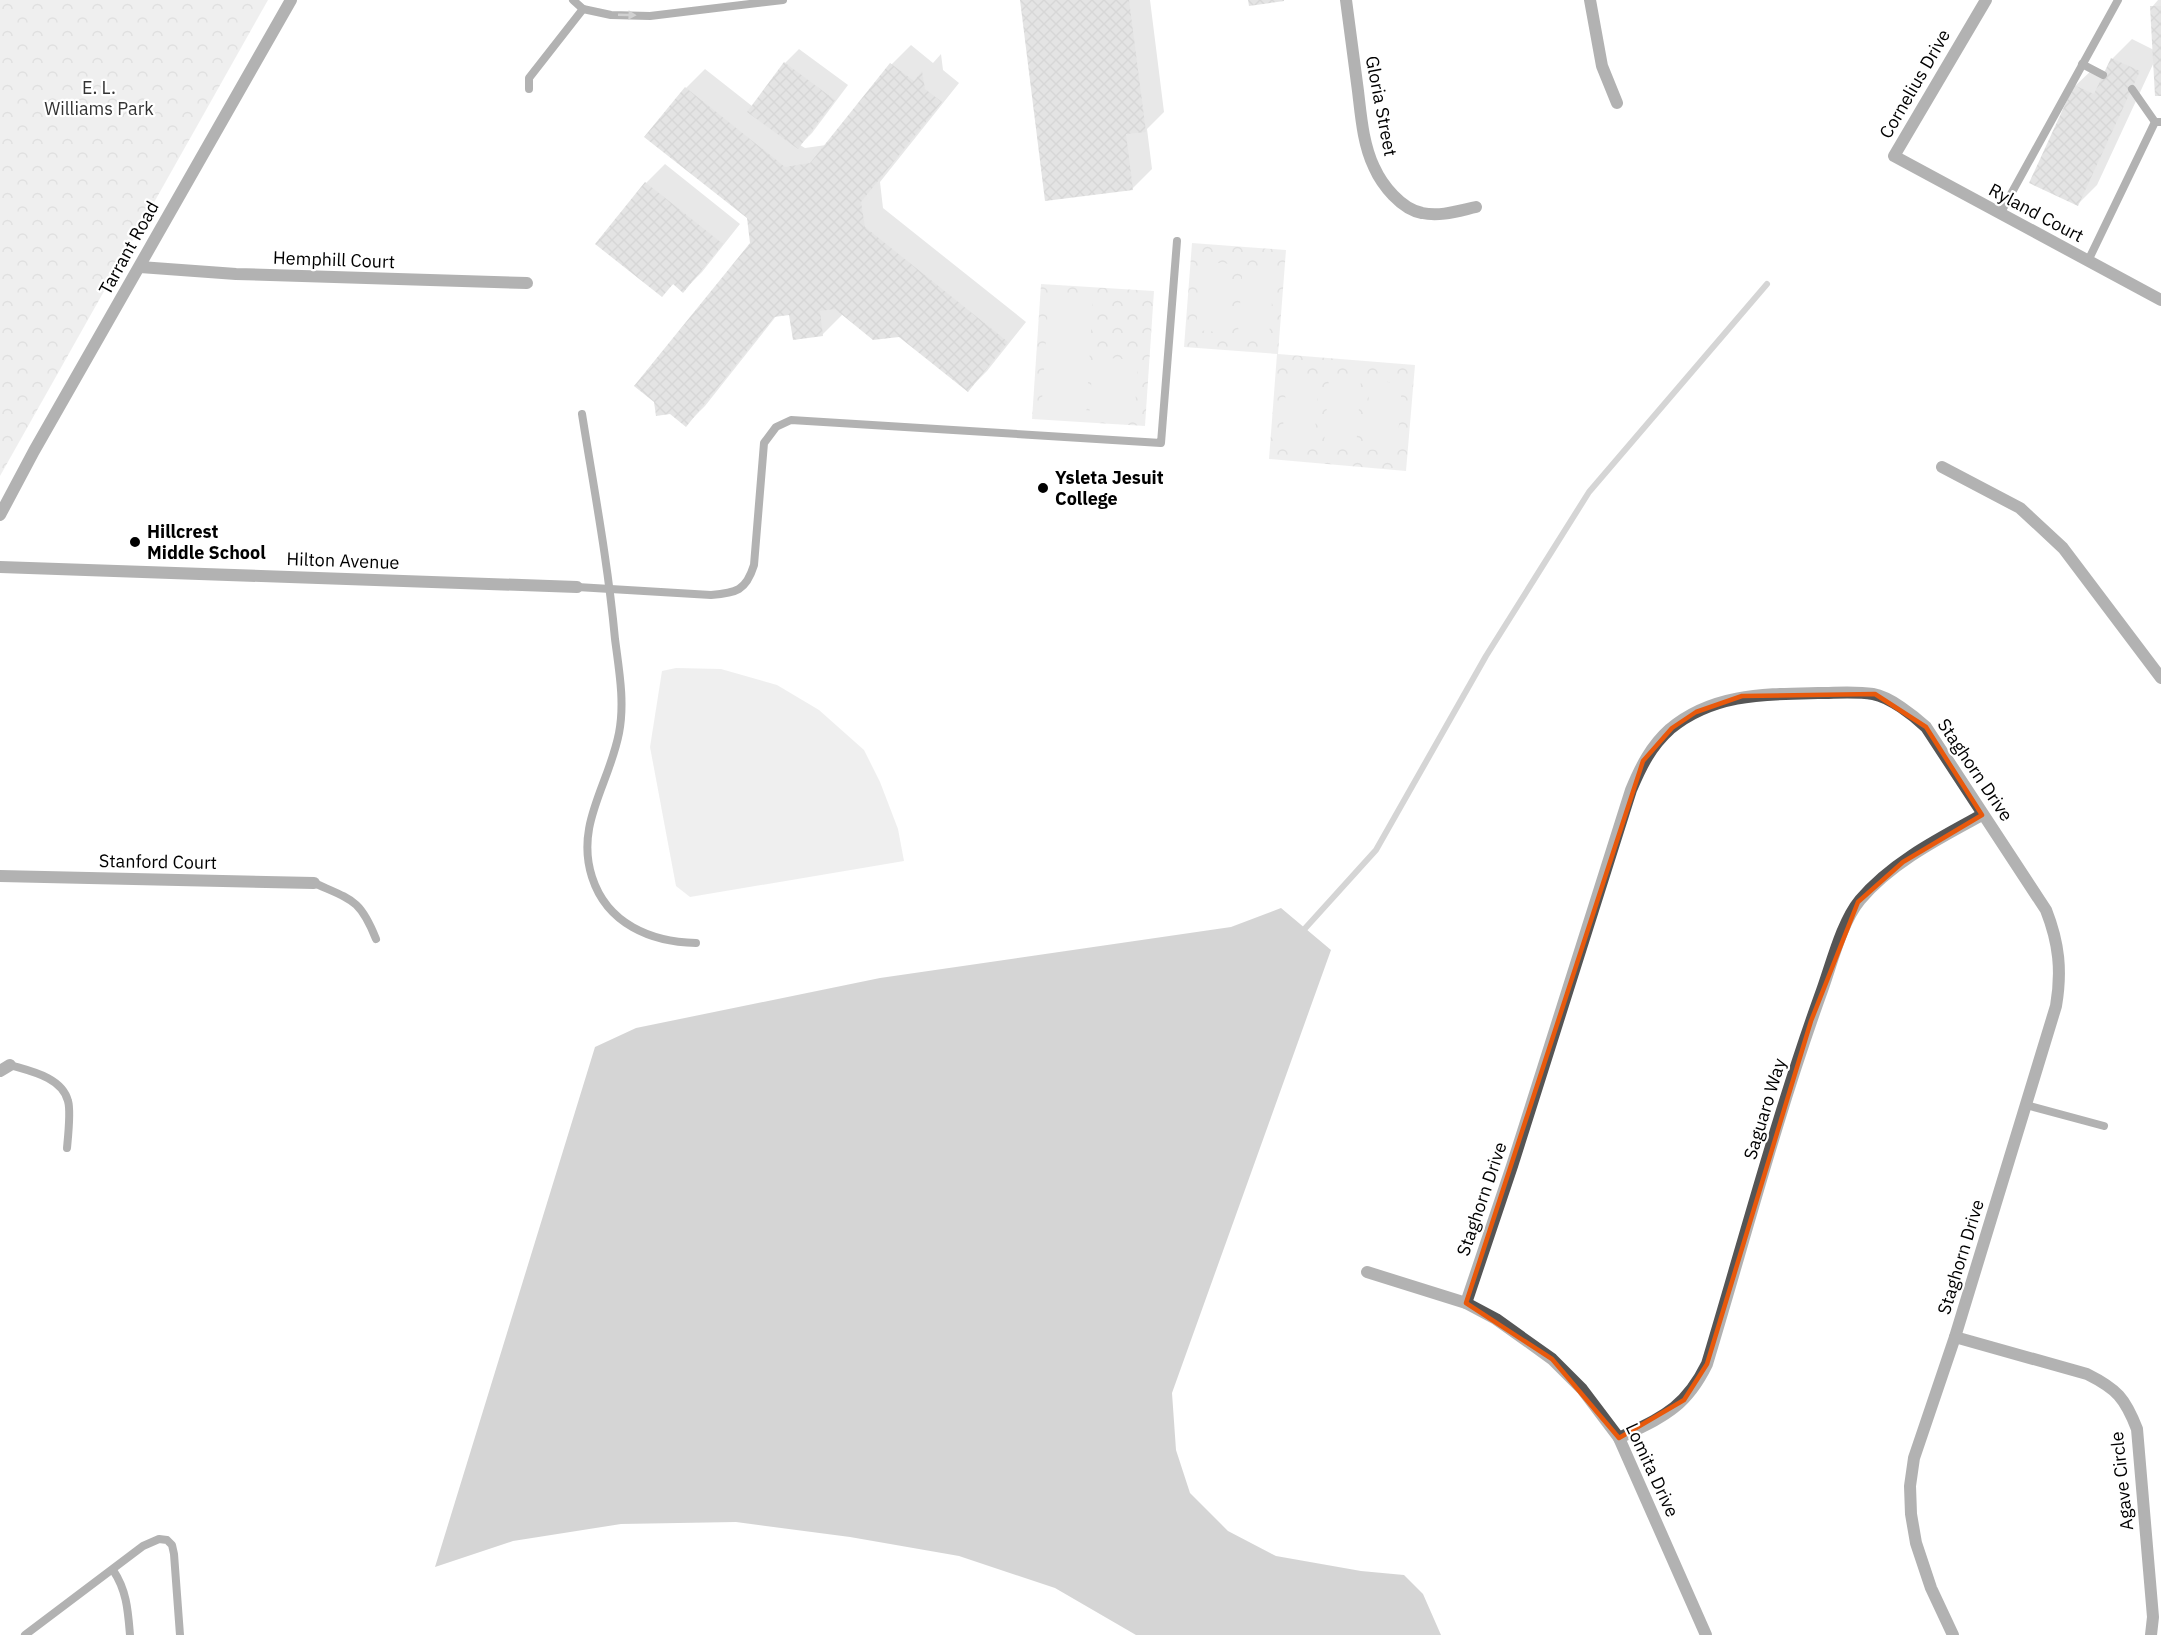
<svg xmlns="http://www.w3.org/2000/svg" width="2161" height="1635" font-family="'IBM Plex Sans',sans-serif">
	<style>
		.park { fill: url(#park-crowns) }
		.garden { fill: #dcdcdc }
		.water { fill: #a3a3a3 }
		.shadow { fill: #0003 }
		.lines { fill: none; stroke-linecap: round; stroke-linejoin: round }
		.stream { stroke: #a3a3a3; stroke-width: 6 }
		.building { fill: url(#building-cross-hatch) }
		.service { stroke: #555; stroke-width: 8 }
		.minor { stroke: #555; stroke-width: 12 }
		.oneway { fill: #999 }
		.marked { fill: none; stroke: #e8590c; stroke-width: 4.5; stroke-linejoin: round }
		.poi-dot { fill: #000; stroke: #fff; stroke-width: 2 }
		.labels { text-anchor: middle; stroke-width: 4.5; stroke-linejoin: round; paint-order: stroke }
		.street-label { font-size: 18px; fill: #000; stroke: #fff }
		.park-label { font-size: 18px; fill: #333; stroke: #fff }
		.poi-label { font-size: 18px; font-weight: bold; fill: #000; stroke: #fff; text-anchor: start }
	</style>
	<defs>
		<pattern id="park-crowns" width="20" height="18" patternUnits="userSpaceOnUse" patternTransform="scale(1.5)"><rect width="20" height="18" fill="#dcdcdc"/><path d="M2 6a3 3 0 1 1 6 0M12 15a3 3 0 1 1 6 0" fill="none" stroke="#bbb"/></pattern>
		<pattern id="building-cross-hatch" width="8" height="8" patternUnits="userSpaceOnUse" patternTransform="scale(1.5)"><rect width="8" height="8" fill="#c4c4c4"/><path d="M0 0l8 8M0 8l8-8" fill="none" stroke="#a7a7a7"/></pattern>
	</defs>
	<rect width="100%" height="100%" fill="#fff"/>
	<g class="park">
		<polygon points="0,0 268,0 0,476"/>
		<polygon points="1192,243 1286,250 1278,354 1415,365 1406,471 1269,459 1277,354 1184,347"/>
		<polygon points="1041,284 1154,291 1145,426 1032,419"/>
	</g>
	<g class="garden">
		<polygon points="1201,262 1233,264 1228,333 1196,330"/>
		<polygon points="1243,265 1275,267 1269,336 1238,333"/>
		<polygon points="1049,293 1093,295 1086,419 1041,416"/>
		<polygon points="1093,357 1138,360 1134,422 1089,419"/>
		<polygon points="1287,374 1319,376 1314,445 1282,442"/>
		<polygon points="1329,377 1361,380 1356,448 1324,446"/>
		<polygon points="1370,381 1402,383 1397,451 1365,449"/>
		<polygon points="676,668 721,669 777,685 819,710 864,750 880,782 898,829 904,861 690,897 676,886 650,747 662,671"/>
	</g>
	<polygon class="water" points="1281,908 1331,950 1172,1393 1176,1450 1190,1493 1228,1531 1276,1556 1361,1571 1404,1575 1423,1594 1441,1635 1136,1635 1055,1588 959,1556 850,1537 736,1522 621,1524 513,1541 435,1567 595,1047 636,1028 880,978 1231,927"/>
	<g class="shadow">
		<polygon points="1021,0 1150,0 1164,112 1147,129 1152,169 1133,188"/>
		<polygon points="2158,0 2161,0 2161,94 2155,60 2097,185 2078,204 2075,86 2095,67 2106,72 2113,58 2132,39 2154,50 2152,7"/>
		<polygon points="911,45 933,63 941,54 943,70 959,83 880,182 883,208 1026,322 987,371 968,390 899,335 843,314 822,335 791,314 777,315 705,406 686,425 671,413 751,243 748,218 646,137 686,88 705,69 752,106 785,63 799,49 848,85 812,133 800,145 805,148 826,145 892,64"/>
		<polygon points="665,164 740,224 702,272 683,291 674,283 662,295 646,183"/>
	</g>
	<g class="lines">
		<polyline class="stream" points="1300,934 1376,850 1486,656 1589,492 1767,284"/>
	</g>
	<g class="building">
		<polygon points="1020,0 1129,0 1146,132 1126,134 1133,190 1045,201"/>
		<polygon points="1248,0 1284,0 1284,1 1249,6"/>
		<polygon points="2150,6 2161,6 2161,96 2155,96"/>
		<polygon points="2111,58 2140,71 2078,206 2029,183 2074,85 2094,94"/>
		<polygon points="784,62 835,100 798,149 747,112"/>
		<polygon points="890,63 914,81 922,71 925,89 942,102 861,202 865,227 1008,342 968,392 899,337 873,340 835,309 820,311 823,336 793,340 789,315 774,317 686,427 670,414 656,416 654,402 634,386 750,243 747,218 644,137 685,87 785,167 810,163"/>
		<polygon points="645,182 723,244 683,293 673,284 662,297 595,244"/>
	</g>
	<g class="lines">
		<g class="service">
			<polyline points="573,0 583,9 611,15 650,16 783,0"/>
			<polyline points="2082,64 2103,75"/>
			<polyline points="529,89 529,78 583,9"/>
			<polyline points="2132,89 2155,122"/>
			<polyline points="2000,214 2118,0"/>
			<polyline points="2088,261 2155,122 2161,122"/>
			<path d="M 582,414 C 594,489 608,563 615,639 C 619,670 625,702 619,733 C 609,785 575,824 592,877 C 607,924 651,942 696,943"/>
			<path d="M 577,587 L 711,595 C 736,593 746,591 754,565 L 764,443 L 776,427 L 791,420 L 1161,443 L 1177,241"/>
			<path d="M 314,883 C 352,900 360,899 376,939"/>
			<path d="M 10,1065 C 30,1071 62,1077 68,1101 C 71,1111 68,1137 67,1148"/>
			<polyline points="2026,1105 2104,1126"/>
			<path d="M 113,1570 C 127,1591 128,1611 130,1635"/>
			<polyline points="25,1635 143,1546 159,1539 167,1540 172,1545 174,1554 180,1635"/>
		</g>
		<g class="minor">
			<path d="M 1346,0 C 1350,30 1354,61 1358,91 C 1361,116 1363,144 1374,167 C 1382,185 1401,209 1422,213 C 1440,217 1458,211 1476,207"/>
			<polyline points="1590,0 1602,66 1617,103"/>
			<polyline points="1986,0 1894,156 2161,300"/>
			<polyline points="140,267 236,274 527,283"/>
			<polyline points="1942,467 2020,508 2063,548 2161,678"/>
			<polyline points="0,515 34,451 291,0"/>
			<polyline points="0,567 577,587"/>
			<polyline points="0,876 314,883"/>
			<polyline points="0,1071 10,1065"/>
			<polyline points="1367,1272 1466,1303 1496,1319 1552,1359 1582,1389 1619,1438 1706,1635"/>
			<path d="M 1466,1303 L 1512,1166 L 1631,790 C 1641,766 1651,746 1670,729 C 1713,693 1766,694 1818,693 C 1836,693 1855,691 1873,694 C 1890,697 1913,715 1926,727 L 2046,910 C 2059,943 2062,971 2056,1006 L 1955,1337 L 1914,1458 L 1910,1486 L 1911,1514 L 1916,1543 L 1931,1588 L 1953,1635"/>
			<path d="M 1955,1337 L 2087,1374 C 2117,1389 2125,1398 2137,1429 L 2153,1617 L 2151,1635"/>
			<path d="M 1619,1438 C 1662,1417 1685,1409 1707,1364 C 1744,1241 1777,1116 1820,996 C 1831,967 1841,923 1860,900 C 1892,862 1940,838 1982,815"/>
		</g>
	</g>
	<defs><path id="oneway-solid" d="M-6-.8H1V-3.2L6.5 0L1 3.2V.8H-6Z" transform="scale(1.5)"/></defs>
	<use class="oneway" href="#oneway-solid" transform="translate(627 15) rotate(2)"/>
	<path d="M0 0H2161V1635H0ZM 1875,694 L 1926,727 L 1982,815 L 1903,862 L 1858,902 L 1811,1021 L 1707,1364 L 1684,1400 L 1619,1438 L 1552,1359 L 1466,1303 L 1643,761 L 1672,728 L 1696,712 L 1742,696 Z" fill="#fff" fill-opacity=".55" fill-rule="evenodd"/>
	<path class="marked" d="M 1875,694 L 1926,727 L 1982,815 L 1903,862 L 1858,902 L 1811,1021 L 1707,1364 L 1684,1400 L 1619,1438 L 1552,1359 L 1466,1303 L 1643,761 L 1672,728 L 1696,712 L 1742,696 Z"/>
	<g class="poi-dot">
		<circle cx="1043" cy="488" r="6"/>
		<circle cx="135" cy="542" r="6"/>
	</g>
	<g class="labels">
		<g class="street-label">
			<text transform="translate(1915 84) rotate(-60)" y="6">Cornelius Drive</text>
			<text transform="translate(1381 106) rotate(79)" y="6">Gloria Street</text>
			<text transform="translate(2036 213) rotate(28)" y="6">Ryland Court</text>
			<text transform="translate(129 248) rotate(-61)" y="6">Tarrant Road</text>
			<text transform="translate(334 260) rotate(2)" y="6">Hemphill Court</text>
			<text transform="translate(343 561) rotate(2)" y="6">Hilton Avenue</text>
			<text transform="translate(1975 770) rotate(56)" y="6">Staghorn Drive</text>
			<text transform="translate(158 862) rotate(1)" y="6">Stanford Court</text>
			<text transform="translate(1765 1109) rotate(-73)" y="6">Saguaro Way</text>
			<text transform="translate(1482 1199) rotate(-71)" y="6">Staghorn Drive</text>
			<text transform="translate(1961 1257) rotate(-73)" y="6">Staghorn Drive</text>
			<text transform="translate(1652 1470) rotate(65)" y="6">Lomita Drive</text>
			<text transform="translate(2122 1481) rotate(-96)" y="6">Agave Circle</text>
		</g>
		<g class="park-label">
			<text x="99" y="94">E. L.<tspan x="99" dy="21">Williams Park</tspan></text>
		</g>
		<g class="poi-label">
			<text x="1055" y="484">Ysleta Jesuit<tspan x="1055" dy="21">College</tspan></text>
			<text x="147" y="538">Hillcrest<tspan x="147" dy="21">Middle School</tspan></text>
		</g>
	</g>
</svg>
